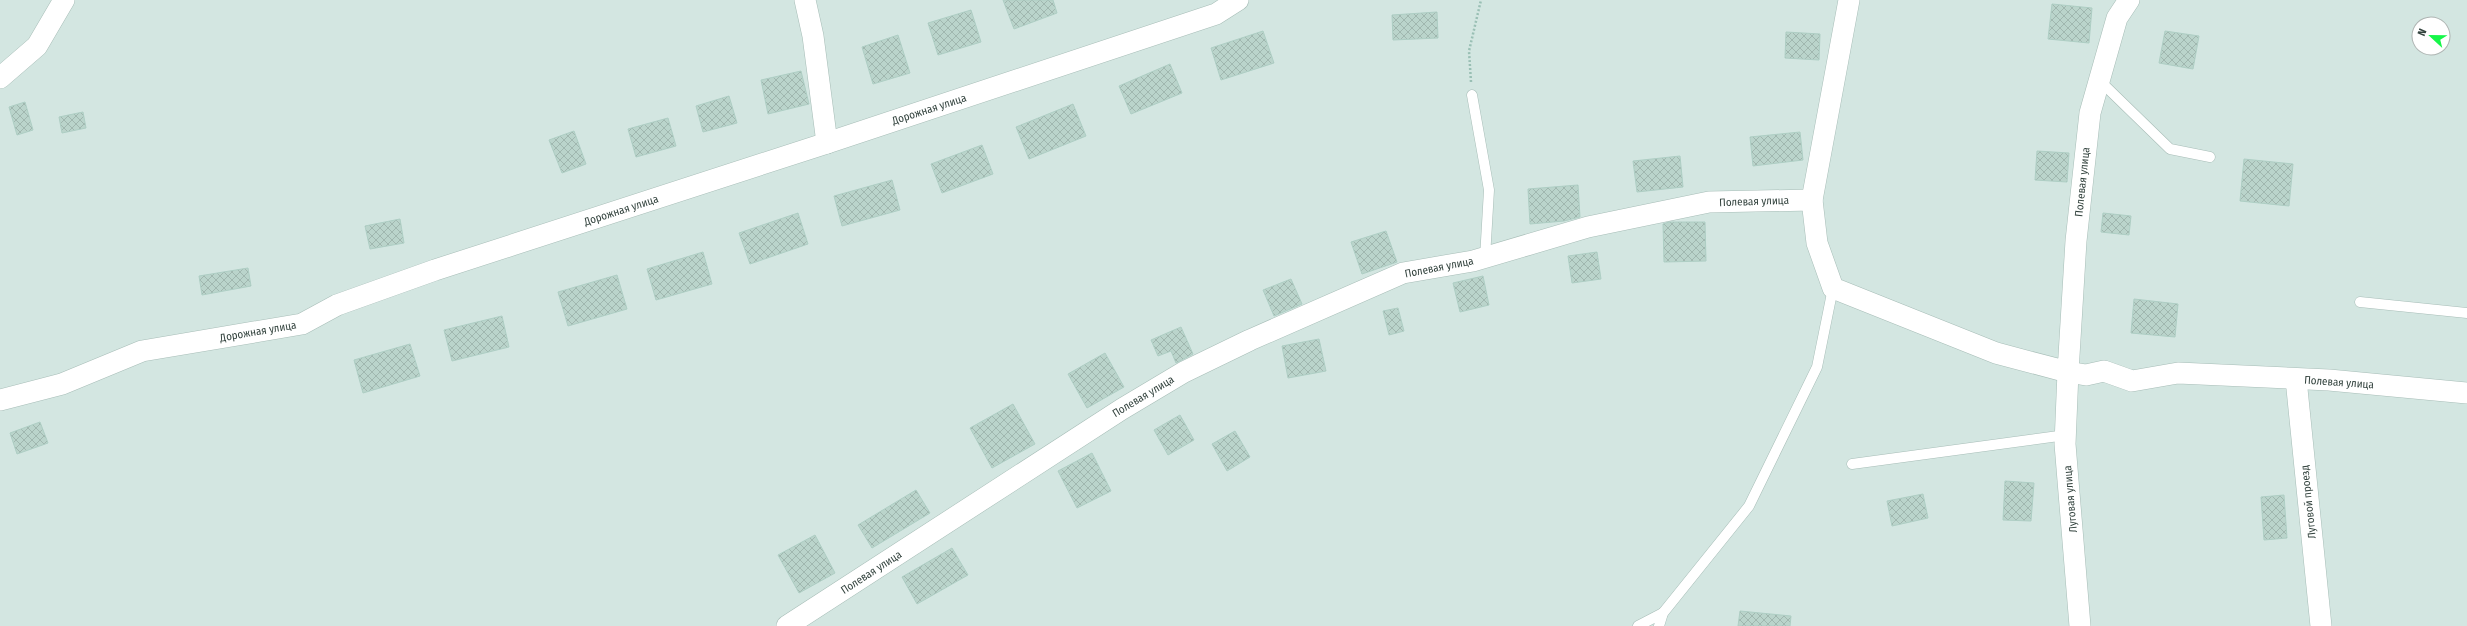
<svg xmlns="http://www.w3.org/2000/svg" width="2467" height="626" font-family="'Fira Sans Condensed',sans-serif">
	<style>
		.residential { fill: #d3e6e1; fill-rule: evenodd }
		.building { fill: url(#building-cross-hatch); stroke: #aecec4 }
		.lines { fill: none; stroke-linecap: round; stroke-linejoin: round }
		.lane-casing { stroke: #a7bdb7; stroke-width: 11 }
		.street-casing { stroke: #a7bdb7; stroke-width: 22 }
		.path { stroke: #99bfb4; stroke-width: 2.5; stroke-dasharray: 2 2; stroke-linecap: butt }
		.lane { stroke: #fff; stroke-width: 10 }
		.street { stroke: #fff; stroke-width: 21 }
		.labels { text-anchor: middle; stroke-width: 4; stroke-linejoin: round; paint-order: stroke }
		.street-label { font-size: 11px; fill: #34443f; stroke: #fff }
	</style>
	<defs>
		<pattern id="building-cross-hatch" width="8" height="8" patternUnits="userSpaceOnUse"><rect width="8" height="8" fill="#bad4cb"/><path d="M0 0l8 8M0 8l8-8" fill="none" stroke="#a0b7af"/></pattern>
	</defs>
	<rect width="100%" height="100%" fill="#e5f2ef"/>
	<path class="residential" d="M 0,0 L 2467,0 L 2467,626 L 0,626 ZM 2419,24 L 2443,24 L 2443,48 L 2419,48 Z"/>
	<g class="building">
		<polygon points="1003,0 1053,0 1057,13 1014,29"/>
		<polygon points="2052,4 2092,8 2089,43 2048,39"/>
		<polygon points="971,10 981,42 938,55 928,23"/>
		<polygon points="1437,12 1438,38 1393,40 1392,15"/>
		<polygon points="1263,31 1274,63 1221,80 1211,48"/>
		<polygon points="2165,31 2199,36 2193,69 2159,63"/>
		<polygon points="1786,32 1820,34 1819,60 1785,58"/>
		<polygon points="898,35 910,73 873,84 862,47"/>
		<polygon points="1170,64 1182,93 1131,114 1119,86"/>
		<polygon points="801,71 809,104 768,114 761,80"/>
		<polygon points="729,96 737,123 703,132 696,106"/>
		<polygon points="25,102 33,130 17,135 9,107"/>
		<polygon points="1073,104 1086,136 1029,159 1016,127"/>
		<polygon points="83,112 86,128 62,133 59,117"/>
		<polygon points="668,118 676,146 636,157 628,129"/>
		<polygon points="574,131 586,164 562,173 549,140"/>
		<polygon points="1800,132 1803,160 1753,166 1750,137"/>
		<polygon points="982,145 993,174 942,193 931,164"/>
		<polygon points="2037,151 2069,153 2067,182 2035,180"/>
		<polygon points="1680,156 1683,187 1637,192 1633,161"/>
		<polygon points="2244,159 2293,164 2289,206 2240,201"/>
		<polygon points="892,180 900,210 842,226 834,196"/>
		<polygon points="1578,185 1580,217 1564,221 1530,224 1528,189"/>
		<polygon points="798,213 808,244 750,264 739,233"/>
		<polygon points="2103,213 2131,216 2129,235 2101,232"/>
		<polygon points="400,219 404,243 370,249 365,226"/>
		<polygon points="1669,222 1705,222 1706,261 1664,262 1663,224"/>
		<polygon points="1386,231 1397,262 1362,274 1351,242"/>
		<polygon points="703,252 712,284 656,300 647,269"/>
		<polygon points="1597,252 1601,279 1572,283 1568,256"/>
		<polygon points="248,268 251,286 202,295 199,276"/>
		<polygon points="617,275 627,309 568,326 558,292"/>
		<polygon points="1483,276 1489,305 1460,312 1453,283"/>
		<polygon points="1291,279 1302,304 1274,316 1263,290"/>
		<polygon points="2134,299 2178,304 2175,337 2131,333"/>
		<polygon points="1398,308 1404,331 1389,335 1383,311"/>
		<polygon points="502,316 509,347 452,361 444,330"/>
		<polygon points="1181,327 1193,354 1176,363 1171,351 1158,356 1151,340"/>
		<polygon points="1319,339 1326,371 1288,378 1282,346"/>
		<polygon points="410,344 420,376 363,393 354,360"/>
		<polygon points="1105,353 1124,387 1087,408 1068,374"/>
		<polygon points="1013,404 1035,444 992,468 970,428"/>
		<polygon points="1180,415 1194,440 1168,455 1154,430"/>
		<polygon points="40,422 48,443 17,454 10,433"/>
		<polygon points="1235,431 1250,457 1227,471 1212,444"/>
		<polygon points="1092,453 1111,491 1077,508 1058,471"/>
		<polygon points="2005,481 2034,483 2031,521 2003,520"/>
		<polygon points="916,490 930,513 872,548 858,525"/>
		<polygon points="1923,494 1928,518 1892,526 1887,501"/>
		<polygon points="2284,495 2287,538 2264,540 2261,497"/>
		<polygon points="815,535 835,573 799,593 778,555"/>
		<polygon points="952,548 968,575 917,604 902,577"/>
		<polygon points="1740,611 1791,616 1790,626 1738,626"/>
	</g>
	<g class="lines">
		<defs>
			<g id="lane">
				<polyline points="2099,80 2170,149 2210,157"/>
				<polyline points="1472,95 1489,190 1485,258"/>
				<polyline points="2360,302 2467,313"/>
				<polyline points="1852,464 2066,435"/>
				<polyline points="1638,626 1663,613"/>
				<polyline points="1659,626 1663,613 1749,506 1817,367 1833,288"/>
			</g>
			<g id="street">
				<polyline points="805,0 813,36 827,143"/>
				<polyline points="0,78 37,46 64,0"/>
				<polyline points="1812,200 1849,0"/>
				<polyline points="2296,379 2321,626"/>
				<polyline points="0,400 62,384 142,351 302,324 337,305 435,270 827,143 1216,14 1238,0"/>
				<polyline points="787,626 1122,409 1184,372 1250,340 1403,273 1473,261 1588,227 1709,202 1812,200 1817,243 1833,288 1996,353 2068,372 2076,241 2090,113 2117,18 2129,0"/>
				<polyline points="2080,626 2065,444 2068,372 2086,375 2104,371 2132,381 2178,373 2329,380 2467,393"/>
			</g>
		</defs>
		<use href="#lane" class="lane-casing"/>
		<use href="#street" class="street-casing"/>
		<polyline class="path" points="1471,82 1469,51 1481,0"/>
		<use href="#lane" class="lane"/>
		<use href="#street" class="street"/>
	</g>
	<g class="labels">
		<g class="street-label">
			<text transform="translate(929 109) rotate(-18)" y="4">Дорожная улица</text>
			<text transform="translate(2082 182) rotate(-84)" y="4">Полевая улица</text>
			<text transform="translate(1754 201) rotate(-2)" y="4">Полевая улица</text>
			<text transform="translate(621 210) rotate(-18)" y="4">Дорожная улица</text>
			<text transform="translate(1439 267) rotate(-11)" y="4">Полевая улица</text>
			<text transform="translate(258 331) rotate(-10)" y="4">Дорожная улица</text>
			<text transform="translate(2339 382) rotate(4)" y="4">Полевая улица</text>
			<text transform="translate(1143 396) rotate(-31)" y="4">Полевая улица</text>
			<text transform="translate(2070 499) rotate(-95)" y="4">Луговая улица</text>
			<text transform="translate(2308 502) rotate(-96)" y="4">Луговой проезд</text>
			<text transform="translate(871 572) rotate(-33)" y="4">Полевая улица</text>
		</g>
	</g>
	<g transform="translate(2431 36) rotate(292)"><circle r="19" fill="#ffffff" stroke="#aeb4b2"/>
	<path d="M0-3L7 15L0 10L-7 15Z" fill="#16f749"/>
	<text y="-6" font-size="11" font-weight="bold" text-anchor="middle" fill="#34443f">N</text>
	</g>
</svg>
